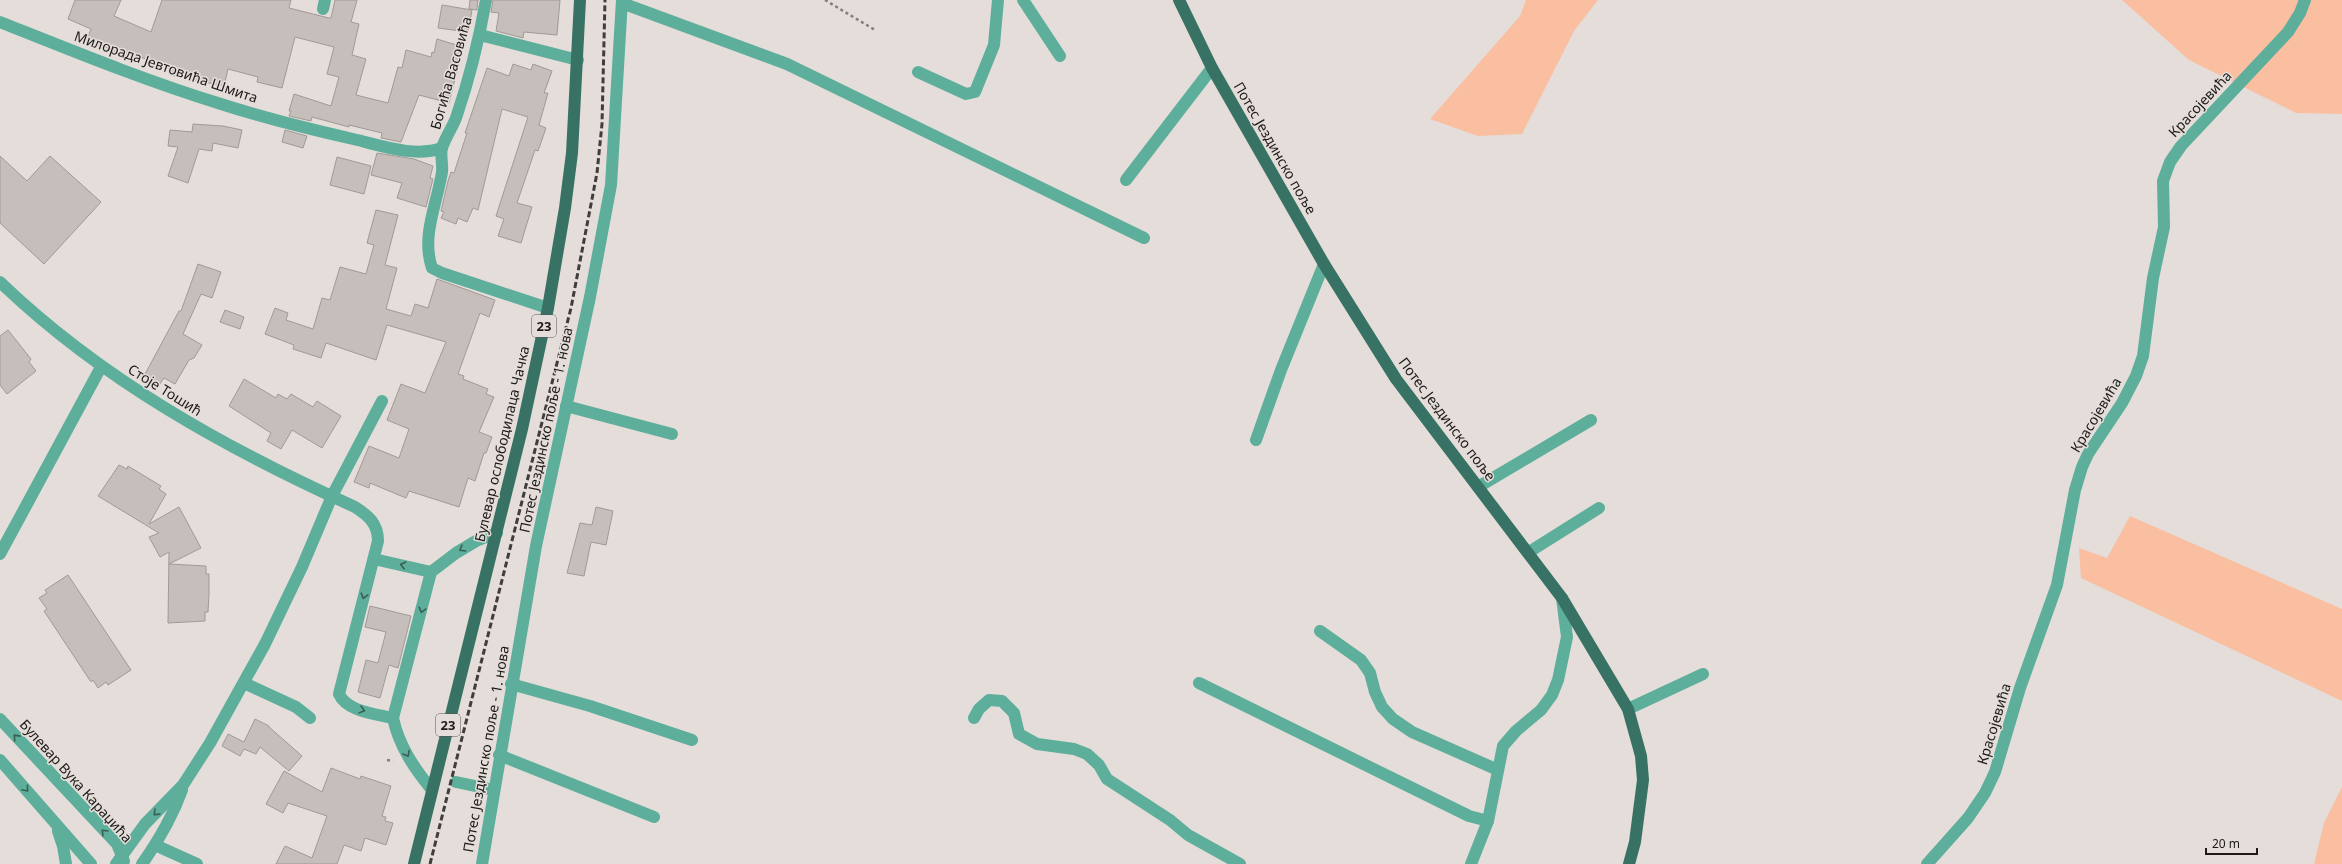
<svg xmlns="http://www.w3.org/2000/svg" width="2342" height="864" font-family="'Noto Sans',sans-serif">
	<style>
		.green { fill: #fabfa0 }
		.building { fill: #c6beba; stroke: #a09995 }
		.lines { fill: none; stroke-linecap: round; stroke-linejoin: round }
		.path { stroke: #847f7d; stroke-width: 2.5; stroke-dasharray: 3 3; stroke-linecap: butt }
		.minor { stroke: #5dae9b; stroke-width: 12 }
		.major { stroke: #387264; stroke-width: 12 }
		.rail { stroke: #413d3c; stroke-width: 3; stroke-dasharray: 6 3; stroke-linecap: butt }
		.oneway { stroke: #3a5d54 }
		.labels { text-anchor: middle; stroke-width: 3; stroke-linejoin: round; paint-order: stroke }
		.shield { fill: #e4ddd9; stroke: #595453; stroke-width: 1 }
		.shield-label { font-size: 13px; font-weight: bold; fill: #1d1a19 }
		.street-label { font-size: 14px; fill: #1d1a19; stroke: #e4ddd9 }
	</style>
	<rect width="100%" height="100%" fill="#e4ddd9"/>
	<g class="green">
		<polygon points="1526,0 1598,0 1574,31 1522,134 1478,136 1430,119 1520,16"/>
		<polygon points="2122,0 2342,0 2342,114 2296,113 2189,60"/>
		<polygon points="2130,516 2342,609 2342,701 2081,578 2079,548 2107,558"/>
		<polygon points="2342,787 2342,864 2314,864 2324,823"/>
	</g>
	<g class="building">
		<polygon points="75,0 121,0 114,16 151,32 162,0 291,0 289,8 329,18 331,18 335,0 357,0 351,22 359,24 352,55 366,59 356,95 388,103 398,67 402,68 406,50 431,57 432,52 434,53 437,39 463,47 449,103 419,95 401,142 381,138 382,133 349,125 349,127 312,117 311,121 289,116 291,111 289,111 294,94 331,106 339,77 327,74 334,47 295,37 282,88 257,82 258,77 228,69 224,86 170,75 172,67 127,53 125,56 87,39 91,29 68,19"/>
		<polygon points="470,0 478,0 477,10 469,9"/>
		<polygon points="493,0 560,0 557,35 524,32 523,38 496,31 499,13 491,12"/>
		<polygon points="442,5 472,10 468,32 438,28"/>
		<polygon points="513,64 531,70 533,64 552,71 544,93 548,93 539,125 546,128 538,151 535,150 517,203 532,207 521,243 498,236 504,219 496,216 528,117 502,109 478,210 473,208 467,222 458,218 456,224 441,218 444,212 441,211 448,181 451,172 454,173 467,133 465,133 487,68 509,76"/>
		<polygon points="193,124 223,126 242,130 238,148 213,143 212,151 199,149 188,183 168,176 178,147 168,146 170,130 192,132"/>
		<polygon points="285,130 307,136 303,148 282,142"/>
		<polygon points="377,153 414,159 433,166 430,178 433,179 426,207 397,198 402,183 371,175"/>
		<polygon points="0,156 27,181 50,156 101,202 44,264 0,223"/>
		<polygon points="337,157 371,166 364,194 330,185"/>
		<polygon points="376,210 398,215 385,265 397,268 386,309 411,316 415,304 428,308 437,279 495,300 489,317 480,313 458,374 464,376 463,379 488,389 486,394 494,397 479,432 492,437 486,453 484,453 475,481 468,478 459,507 409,491 406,498 370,483 369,488 354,482 369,446 399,458 409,429 387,420 401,384 425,393 446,342 387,325 376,360 326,343 321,358 293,349 294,345 265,334 275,308 288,313 286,320 313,329 322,298 330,300 340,267 366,274 374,245 367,243"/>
		<polygon points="198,264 221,272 212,298 201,294 183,334 202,345 194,358 189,360 175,384 164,378 159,385 144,376 179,311 181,311"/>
		<polygon points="225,310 244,317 240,329 220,322"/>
		<polygon points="8,330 31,359 29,362 36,371 7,394 0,385 0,336"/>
		<polygon points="244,379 276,398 278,394 287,399 291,394 313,407 317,401 341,416 322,448 292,430 281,449 267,441 271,433 229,406"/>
		<polygon points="119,465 127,469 128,466 161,486 159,489 166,494 149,524 179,507 201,548 169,564 206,566 206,574 209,574 209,594 208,612 205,612 205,621 168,623 169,552 160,557 149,537 159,533 98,496"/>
		<polygon points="596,507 613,511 606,545 591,542 584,576 567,573 580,523 592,525"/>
		<polygon points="68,575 131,670 108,685 106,682 98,688 93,680 91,682 44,611 47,609 39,598 47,593 45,590"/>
		<polygon points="370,606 411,616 398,668 389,665 380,698 358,692 366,660 378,663 386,632 365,627"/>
		<polygon points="255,719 269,726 269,727 302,756 289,771 260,747 256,754 244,749 240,756 222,746 228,734 244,742"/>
		<polygon points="331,768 360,779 361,776 391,786 382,816 386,817 385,821 393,823 386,845 365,838 361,851 344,845 337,864 276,864 285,846 312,858 327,816 288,803 283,813 266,804 284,771 322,792"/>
	</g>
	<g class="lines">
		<g class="path">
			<polyline points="825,0 875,30"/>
			<polyline points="387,760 393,761"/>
		</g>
		<g class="minor">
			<path d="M 486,0 C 479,40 469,80 456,118 C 452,128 445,138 442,148 C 440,155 443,165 442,172 C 437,204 421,236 432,268 L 442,273 L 548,308"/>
			<polyline points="1023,0 1060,56"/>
			<polyline points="622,3 787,64 1144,238"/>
			<polyline points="323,9 325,0"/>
			<path d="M 0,22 C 73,51 146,81 221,104 C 264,118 309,129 353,139 C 380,145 414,158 442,148"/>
			<polyline points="480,35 578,60"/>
			<polyline points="918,72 966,94 975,92 994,45 998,0"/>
			<polyline points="1126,180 1212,68"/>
			<path d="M 0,282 C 102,380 227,449 355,507 C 369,516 378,524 378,541 L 339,694 C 347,712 377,714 393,718"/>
			<polyline points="566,406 672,434"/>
			<polyline points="1256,440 1281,370 1324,264"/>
			<polyline points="1478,487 1591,420"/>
			<polyline points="1529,552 1599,508"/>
			<polyline points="0,554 101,367"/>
			<polyline points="374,559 431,572"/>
			<polyline points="1320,631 1361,660 1370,673 1375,692 1382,707 1393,719 1412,732 1498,770"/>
			<polyline points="244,683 296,707 310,718"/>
			<polyline points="1199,683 1469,816 1488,821"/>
			<polyline points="511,684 590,706 692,740"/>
			<polyline points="1628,709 1703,674"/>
			<polyline points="974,718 979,709 989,700 1002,701 1014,713 1019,734 1037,744 1074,749 1087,754 1099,765 1107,779 1170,820 1188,835 1240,864"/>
			<polyline points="0,719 117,844 124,861"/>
			<polyline points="499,755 654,817"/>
			<polyline points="0,760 91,864"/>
			<polyline points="456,782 494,790"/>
			<path d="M 432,790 C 414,768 399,746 393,718 L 431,572 L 456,553 L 476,541 L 497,533"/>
			<polyline points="58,831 63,846 66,864"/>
			<polyline points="155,845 197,864"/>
			<polyline points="116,864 145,824 183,785 210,743 265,644 302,567 332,496 382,401"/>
			<path d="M 142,864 C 159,840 172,818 182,790"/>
			<polyline points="482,864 536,546 590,297 611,185 622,0"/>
			<polyline points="1471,864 1488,821 1503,746 1516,731 1541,710 1552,695 1558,680 1567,637 1562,598"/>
			<polyline points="1927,864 1968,818 1985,793 1995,772 2020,688 2057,585 2075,490 2082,467 2088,454 2122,403 2136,376 2143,356 2153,278 2164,227 2163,181 2170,162 2181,146 2288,32 2300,13 2305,0"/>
		</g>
		<g class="major">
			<polyline points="1179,0 1212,68 1324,264 1396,379 1562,598 1628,709 1641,756 1643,780 1635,842 1629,864"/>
			<polyline points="414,864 522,429 548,308 565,208 572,153 580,0"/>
		</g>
		<polyline class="rail" points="430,864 571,308 597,173 602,124 605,0"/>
	</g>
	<defs><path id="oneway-chevron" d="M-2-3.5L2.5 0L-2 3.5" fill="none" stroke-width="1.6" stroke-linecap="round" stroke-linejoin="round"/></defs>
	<g class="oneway">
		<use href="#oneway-chevron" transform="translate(462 549) rotate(150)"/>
		<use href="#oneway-chevron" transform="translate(403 565) rotate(-167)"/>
		<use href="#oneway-chevron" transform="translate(364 596) rotate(105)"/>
		<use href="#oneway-chevron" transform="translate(422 610) rotate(105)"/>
		<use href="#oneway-chevron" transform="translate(362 710) rotate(15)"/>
		<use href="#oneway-chevron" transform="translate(16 737) rotate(-132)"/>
		<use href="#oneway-chevron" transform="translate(407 754) rotate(61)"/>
		<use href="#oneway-chevron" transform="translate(26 789) rotate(50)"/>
		<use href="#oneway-chevron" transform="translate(156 813) rotate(136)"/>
		<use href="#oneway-chevron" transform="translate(104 832) rotate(-135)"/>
	</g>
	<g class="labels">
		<g class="shield">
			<rect x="532" y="315" width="24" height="22" rx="3"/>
			<rect x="436" y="714" width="24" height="22" rx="3"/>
		</g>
		<g class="shield-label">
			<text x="544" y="331">23</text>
			<text x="448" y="730">23</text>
		</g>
		<g class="street-label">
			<text transform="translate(166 67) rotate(19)" y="5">Милорада Јевтовића Шмита</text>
			<text transform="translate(451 73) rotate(-74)" y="5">Богића Васовића</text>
			<text transform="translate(2200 104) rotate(-47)" y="5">Красојевића</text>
			<text transform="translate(1275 148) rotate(60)" y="5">Потес Јездинско поље</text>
			<text transform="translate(165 390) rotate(32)" y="5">Стоје Тошић</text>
			<text transform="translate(2096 415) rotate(-59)" y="5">Красојевића</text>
			<text transform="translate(1447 419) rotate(53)" y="5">Потес Јездинско поље</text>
			<text transform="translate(546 430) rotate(-78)" y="5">Потес Јездинско поље - 1. нова</text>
			<text transform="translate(502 444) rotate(-77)" y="5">Булевар ослободилаца Чачка</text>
			<text transform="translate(1994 724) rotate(-73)" y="5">Красојевића</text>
			<text transform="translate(486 749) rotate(-80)" y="5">Потес Јездинско поље - 1. нова</text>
			<text transform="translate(76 781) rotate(48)" y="5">Булевар Вука Караџића</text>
		</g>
	</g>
	<path d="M2206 848v6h51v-6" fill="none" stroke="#1d1a19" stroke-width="2"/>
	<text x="2212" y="848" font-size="12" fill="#1d1a19" stroke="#e4ddd9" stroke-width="3" paint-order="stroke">20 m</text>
</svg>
